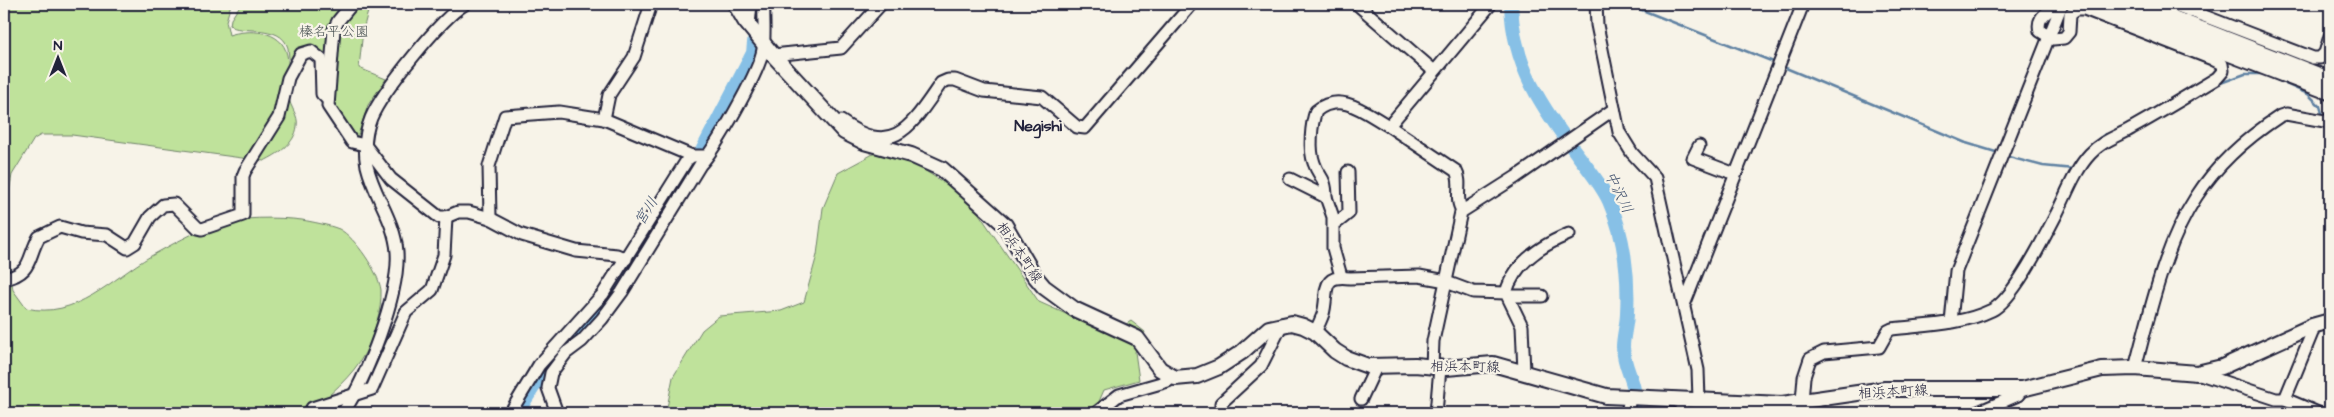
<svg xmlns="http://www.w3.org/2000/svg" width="2334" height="417" font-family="'Architects Daughter','Klee One',sans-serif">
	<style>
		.green { fill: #bfe29b; stroke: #70826b }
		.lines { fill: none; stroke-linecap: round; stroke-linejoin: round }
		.stream { stroke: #5f81a2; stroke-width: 2.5 }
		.river { stroke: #87c0e6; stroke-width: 14 }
		.minor-casing { stroke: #22223b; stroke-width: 15 }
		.major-casing { stroke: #22223b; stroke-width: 18 }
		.highway-casing { stroke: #22223b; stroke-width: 19 }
		.minor { stroke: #f7f3e8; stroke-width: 11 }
		.major { stroke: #f7f3e8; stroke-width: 14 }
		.highway { stroke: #f7f3e8; stroke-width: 15 }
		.labels { text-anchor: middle; stroke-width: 4.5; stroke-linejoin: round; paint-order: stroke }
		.park-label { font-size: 14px; fill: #495253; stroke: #f7f3e8 }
		.street-label { font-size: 14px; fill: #22223b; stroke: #f7f3e8 }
		.water-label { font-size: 15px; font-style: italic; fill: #40516e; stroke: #f7f3e8 }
		.quarter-label { font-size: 16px; font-weight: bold; fill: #22223b; stroke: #f7f3e8 }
	</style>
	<rect width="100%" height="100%" fill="#f7f3e8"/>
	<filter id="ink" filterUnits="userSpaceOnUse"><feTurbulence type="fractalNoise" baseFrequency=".02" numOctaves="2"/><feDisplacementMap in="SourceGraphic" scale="10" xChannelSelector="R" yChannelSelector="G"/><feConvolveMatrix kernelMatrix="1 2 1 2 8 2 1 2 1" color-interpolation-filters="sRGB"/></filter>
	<g filter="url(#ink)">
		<g class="green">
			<path d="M 4,4 L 231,4 L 226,21 L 229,35 C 248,29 282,29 287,55 C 290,69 288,83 289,97 C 290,108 299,115 297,126 C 295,144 278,154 264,161 L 72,135 L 41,135 L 34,139 L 12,175 L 6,208 L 7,250 L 13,290 L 26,308 C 76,320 111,279 151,256 C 169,246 196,231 216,224 C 238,217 279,217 302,220 C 313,222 329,225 339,229 C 355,237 379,273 381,290 C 382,310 374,335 365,353 C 352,377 329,395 309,413 L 4,413 Z"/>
			<path d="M 241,4 L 370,4 L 363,30 L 359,68 L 386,79 L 368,105 L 357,138 L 355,139 L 332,103 L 316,51 L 290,67 C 289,61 289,54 288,48 C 281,22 238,35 230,25 L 231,19 Z"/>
			<polygon points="893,150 969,199 1039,302 1111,334 1131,321 1145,332 1135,352 1139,380 1104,390 1097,406 1101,413 666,413 673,377 702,330 719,316 781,311 804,302 817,255 823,208 838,173 873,154"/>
		</g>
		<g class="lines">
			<g class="stream">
				<polyline points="1627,4 1776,63"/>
				<polyline points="1781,66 1966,143 1999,153"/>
				<polyline points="2218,84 2245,74 2264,74 2308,94 2320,106 2323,117"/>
				<polyline points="2326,129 2330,135"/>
				<polyline points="2087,149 2105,134"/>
				<polyline points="2005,156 2043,166 2074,169"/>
			</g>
			<g class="river">
				<path d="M 1511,4 C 1513,67 1541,105 1577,154 C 1588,169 1601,184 1609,201 C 1624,235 1629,276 1627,313 C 1627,324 1623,336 1623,347 C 1624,374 1640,382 1633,413"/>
				<polyline points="517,413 541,375 615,290 650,236 681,182 694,166 753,53 758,4"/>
			</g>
			<defs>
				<g id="minor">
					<polyline points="1357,4 1434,71"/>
					<polyline points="1596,4 1597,25 1619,132 1632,153 1655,178 1698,370 1699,399"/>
					<polyline points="2173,4 2313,58 2320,58 2325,53 2330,36"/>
					<polyline points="749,25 751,4"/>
					<polyline points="773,55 841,48 881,4"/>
					<polyline points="604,119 609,95 634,57 651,4"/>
					<path d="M 835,123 L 841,121 C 894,159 911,126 941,83 L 948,80 L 955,80 L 984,91 L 1042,97 L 1077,127 L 1085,128 L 1192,4"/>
					<polyline points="1699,146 1693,158 1735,174"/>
					<polyline points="1290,179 1326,197 1333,217 1333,248 1341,276"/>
					<path d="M 1326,197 C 1326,177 1319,178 1314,163 C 1309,150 1311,124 1316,111 C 1341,90 1367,114 1389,126"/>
					<path d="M 1462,210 C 1454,199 1463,183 1456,171 L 1389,126 L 1491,4"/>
					<polyline points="446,217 458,212 469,212 490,218 522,235 576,251 617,255 626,259"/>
					<polyline points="490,218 489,166 505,116 559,112 604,119 692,156"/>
					<polyline points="1334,222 1339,221 1349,213 1348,172"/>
					<path d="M 4,279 C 33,273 27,258 39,237 L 60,227 L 81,233 L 107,235 L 127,248 L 135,243 L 150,217 L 163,205 L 174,204 L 198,228 L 202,229 L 243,215 L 243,176 L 245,171 L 279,117 L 288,78 L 301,54 L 311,51 L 321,59 L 322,94 L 328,100"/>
					<path d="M 1506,293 C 1514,263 1542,245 1569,234"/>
					<polyline points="1508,296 1542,296"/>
					<polyline points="1684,305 1803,4"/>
					<polyline points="1951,322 1956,271 2062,4"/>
					<path d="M 1315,332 C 1318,326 1321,320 1323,314 C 1329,293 1319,274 1350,278 L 1419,276 L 1441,280 L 1473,292 L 1506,293 L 1522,326 L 1524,372"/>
					<polyline points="1432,367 1433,341 1461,212 1516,177 1614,109"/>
					<path d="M 2135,368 C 2150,312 2164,246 2196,197 C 2217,164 2248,137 2280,116 L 2286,114 L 2330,122"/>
					<polyline points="2197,373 2276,399 2285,399 2318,413"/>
					<polyline points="1361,399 1376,367"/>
					<polyline points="1680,399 1682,413"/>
					<polyline points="2285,399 2312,333 2312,326"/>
					<polyline points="309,413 312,408 372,389 406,312 432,290 444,255 446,217 439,217 391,179 365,145 352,142 328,106 334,29 338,21 352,4"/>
					<path d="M 343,413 C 366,379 400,293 397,252 C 395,221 374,196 367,166 C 364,150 365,133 371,118 C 382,92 441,18 465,4"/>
					<polyline points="510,413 539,365 603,294 687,160 692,156 706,156"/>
					<path d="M 557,413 L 548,388 L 551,373 L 566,353 L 582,341 L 602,319 L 622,292 L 700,165 C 716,148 756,77 762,54 C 766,39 763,19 764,4"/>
					<polyline points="1096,413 1119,395 1168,381 1171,377"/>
					<polyline points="1221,413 1221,403 1261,366 1282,324"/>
					<polyline points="1436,413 1440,368"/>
					<polyline points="1627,413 1630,398"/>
					<path d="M 1801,413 L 1804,377 L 1810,359 L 1824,352 L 1879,347 L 1888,331 L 1892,329 C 1925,325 1961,325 1992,310 C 2014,299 2045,236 2057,213 C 2067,193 2075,170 2090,154 C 2103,140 2117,137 2132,128 C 2161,112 2189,95 2217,78 L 2223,71 L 2222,64 L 2212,59 L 2084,9 L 2076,9 L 2070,14 L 2069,32 L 2064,38 L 2053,39 L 2040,31 C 2037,21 2042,16 2050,10 L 2052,4"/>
					<polyline points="1976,413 2018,395 2022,389"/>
				</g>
				<polyline id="major" points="735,4 745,21 773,55 844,132 864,142 911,155 942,169 1005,225 1034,275 1044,287 1074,309 1137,338 1160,369 1175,378 1197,376 1219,367 1242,352 1269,328 1292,323 1303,326 1315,332 1335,351 1346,358 1368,366 1415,365 1446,368 1493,364 1606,396 1782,404 1885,389 2022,389 2102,369 2135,368 2197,373 2222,367 2312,326 2330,321"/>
				<g id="highway">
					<polyline points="2101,4 2330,92"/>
					<polyline points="2136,4 2330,80"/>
				</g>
			</defs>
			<use href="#minor" class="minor-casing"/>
			<use href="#major" class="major-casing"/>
			<use href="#highway" class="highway-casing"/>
			<use href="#minor" class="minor"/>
			<use href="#major" class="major"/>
			<use href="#highway" class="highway"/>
		</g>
	</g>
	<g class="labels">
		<g class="park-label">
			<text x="334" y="36">榛名平公園</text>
		</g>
		<g class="street-label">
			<text transform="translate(1020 252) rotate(56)" y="5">相浜本町線</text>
			<text transform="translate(1465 366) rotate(1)" y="5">相浜本町線</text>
			<text transform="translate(1893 391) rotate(-3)" y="5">相浜本町線</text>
		</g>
		<g class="water-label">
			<text transform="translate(1619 192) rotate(64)" y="5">中沢川</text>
			<text transform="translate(646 211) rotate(-58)" y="5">宮川</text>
		</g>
		<g class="quarter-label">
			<text x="1038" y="131">Negishi</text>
		</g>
	</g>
	<rect width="2334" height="417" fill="none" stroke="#f7f3e8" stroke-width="20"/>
	<rect x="10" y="10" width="2314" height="397" fill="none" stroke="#22223b" stroke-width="2" filter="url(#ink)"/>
	<g transform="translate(58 58)" stroke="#f7f3e8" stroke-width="4" paint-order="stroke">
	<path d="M0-4L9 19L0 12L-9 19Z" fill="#22223b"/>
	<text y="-8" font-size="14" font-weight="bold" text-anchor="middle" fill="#22223b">N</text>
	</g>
</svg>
